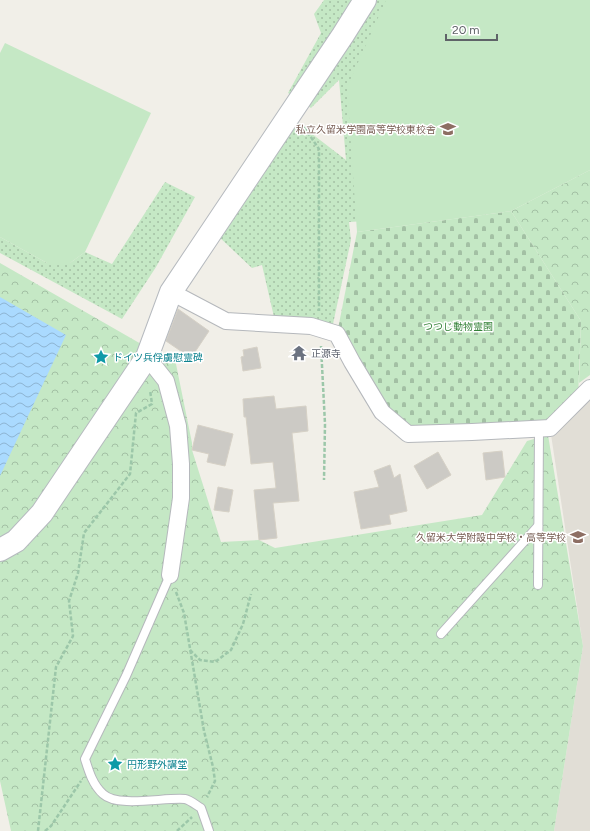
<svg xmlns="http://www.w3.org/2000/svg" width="590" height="831" font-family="Figtree,'Noto Sans JP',sans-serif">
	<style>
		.education { fill: #e1ded6 }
		.grass { fill: url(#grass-dots) }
		.forest { fill: url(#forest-crowns) }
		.cemetery { fill: url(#cemetery-stones) }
		.pitch { fill: #c5e8c5 }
		.water { fill: url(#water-waves) }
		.building { fill: #cccac5; stroke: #d6d1c6 }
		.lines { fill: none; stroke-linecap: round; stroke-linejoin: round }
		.lane-casing { stroke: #b5b8bc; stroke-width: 10 }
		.street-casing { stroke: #b5b8bc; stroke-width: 18 }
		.secondary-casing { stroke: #b6babf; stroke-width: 24 }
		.path { stroke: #9cc7a9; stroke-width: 2.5; stroke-dasharray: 4 2; stroke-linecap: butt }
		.lane { stroke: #fff; stroke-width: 8 }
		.street { stroke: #fff; stroke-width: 16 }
		.secondary { stroke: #fff; stroke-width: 22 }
		.labels { text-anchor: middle; stroke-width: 3; stroke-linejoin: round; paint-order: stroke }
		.education-label { font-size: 10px; fill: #785e54; stroke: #fff; text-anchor: end }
		.park-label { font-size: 10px; fill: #348238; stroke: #fff }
		.worship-label { font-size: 10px; fill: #5b616d; stroke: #fff; text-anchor: start }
		.culture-label { font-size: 10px; fill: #0d838f; stroke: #fff; text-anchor: start }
	</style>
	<defs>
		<pattern id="grass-dots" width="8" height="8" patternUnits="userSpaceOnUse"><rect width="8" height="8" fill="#c5e8c5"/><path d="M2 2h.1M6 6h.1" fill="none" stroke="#a3c0a4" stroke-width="1.8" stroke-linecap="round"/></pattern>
		<pattern id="forest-crowns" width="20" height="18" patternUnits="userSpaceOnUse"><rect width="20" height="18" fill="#c5e8c5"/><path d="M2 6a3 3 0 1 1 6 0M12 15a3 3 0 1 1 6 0" fill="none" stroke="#a3c0a4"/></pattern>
		<pattern id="cemetery-stones" width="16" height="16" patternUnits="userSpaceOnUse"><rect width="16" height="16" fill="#c5e8c5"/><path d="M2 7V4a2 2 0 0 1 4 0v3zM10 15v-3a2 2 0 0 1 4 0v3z" fill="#a3c0a4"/></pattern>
		<pattern id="water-waves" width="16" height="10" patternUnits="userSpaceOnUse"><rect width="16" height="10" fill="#aadaff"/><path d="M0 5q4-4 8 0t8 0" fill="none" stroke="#8eb4d2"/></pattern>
	</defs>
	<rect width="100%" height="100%" fill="#f1efe8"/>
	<polygon class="education" points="590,394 590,831 554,831 583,646 550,428"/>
	<g class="grass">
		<polygon points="324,0 436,0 366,221 349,222 351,240 333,324 274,317 262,265 252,268 217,235 294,120 346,160 339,80 311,108 288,93 321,33 314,14"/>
		<polygon points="165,182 195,197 156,267 122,319 0,253 0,237 47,263 70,263 85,252 112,264"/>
	</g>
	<g class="forest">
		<polygon points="590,170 590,375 579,383 581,321 511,211"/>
		<polygon points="0,263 176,364 192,443 192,450 221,542 259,540 275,548 482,515 527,441 548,435 583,646 554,831 11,831 0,781"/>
	</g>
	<polygon class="cemetery" points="511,211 581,321 578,399 550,428 408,434 382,412 337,334 357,232"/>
	<g class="pitch">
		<polygon points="386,0 590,0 590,170 511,211 357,232 347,87"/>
		<polygon points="5,43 151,113 85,252 70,263 47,263 0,237 0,53"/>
	</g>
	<polygon class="water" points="0,297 66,335 0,476"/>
	<g class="building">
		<polygon points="178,309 209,331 191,358 166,341"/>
		<polygon points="257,347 261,368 243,371 241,357 244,356 243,350"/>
		<polygon points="274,396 276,409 306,406 308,431 292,433 299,501 273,503 277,538 259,540 254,490 276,488 273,462 251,464 246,417 244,417 243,399"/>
		<polygon points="198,425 233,434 225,466 207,462 209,454 192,450"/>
		<polygon points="502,451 505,477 486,480 483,453"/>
		<polygon points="438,452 451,475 427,489 414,466"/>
		<polygon points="390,465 394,478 400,474 407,511 389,515 391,524 361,529 354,492 379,487 374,471"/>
		<polygon points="218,487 233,490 229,512 214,510"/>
	</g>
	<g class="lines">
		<defs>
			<g id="lane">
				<path d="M 170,575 L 126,676 L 85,759 C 89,772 93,785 103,794 C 118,808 165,797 185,799 C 190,800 196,805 201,808 L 209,831"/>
				<polyline points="538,585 539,429"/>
				<polyline points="441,634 538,526"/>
			</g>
			<g id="street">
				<polyline points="171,292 226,321 311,326 337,334 352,362 382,412 408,434 472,432 550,428 590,388"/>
				<polyline points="147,357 166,381 178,426 181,464 181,498 170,575"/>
			</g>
			<polyline id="secondary" points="0,550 16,541 42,513 147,357 171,292 343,35 365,0"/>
		</defs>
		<use href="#lane" class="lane-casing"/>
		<use href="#street" class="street-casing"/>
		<use href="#secondary" class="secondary-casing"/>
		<g class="path">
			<polyline points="304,127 319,149 319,311"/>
			<polyline points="321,346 325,424 324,480"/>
			<polyline points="176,592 184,613 204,731 213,767 215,781 207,797"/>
			<polyline points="190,650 200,660 215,662 231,650 243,624 251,594"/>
			<polyline points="38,831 56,667 73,636 69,601 78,573 84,533 130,474 136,413 152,404 150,390"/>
			<polyline points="45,831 51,826 81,781"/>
			<polyline points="177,831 192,817"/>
		</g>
		<use href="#lane" class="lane"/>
		<use href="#street" class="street"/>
		<use href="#secondary" class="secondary"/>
	</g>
	<defs>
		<symbol id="school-bare" viewBox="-9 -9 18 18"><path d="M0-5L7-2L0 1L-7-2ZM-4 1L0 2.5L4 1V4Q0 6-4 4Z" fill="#8d6e63" stroke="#fff" stroke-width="2.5" paint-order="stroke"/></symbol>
		<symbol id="temple-bare" viewBox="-9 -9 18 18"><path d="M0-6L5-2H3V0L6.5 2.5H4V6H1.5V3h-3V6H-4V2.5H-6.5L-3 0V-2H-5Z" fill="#6b7280" stroke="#fff" stroke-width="2.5" paint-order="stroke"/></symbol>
		<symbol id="sight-bare" viewBox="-9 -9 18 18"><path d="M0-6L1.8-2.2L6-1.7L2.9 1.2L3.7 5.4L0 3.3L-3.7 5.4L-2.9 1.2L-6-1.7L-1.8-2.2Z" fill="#0f9aa8" stroke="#fff" stroke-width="2.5" paint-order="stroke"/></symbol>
	</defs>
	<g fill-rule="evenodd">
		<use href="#school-bare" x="437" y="118" width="22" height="22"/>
		<use href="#temple-bare" x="288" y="342" width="22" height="22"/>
		<use href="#sight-bare" x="90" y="346" width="22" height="22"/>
		<use href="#school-bare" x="567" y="526" width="22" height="22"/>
		<use href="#sight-bare" x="104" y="753" width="22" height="22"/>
	</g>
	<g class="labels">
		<g class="education-label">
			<text x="436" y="133">私立久留米学園高等学校東校舎</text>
			<text x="566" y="541">久留米大学附設中学校・高等学校</text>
		</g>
		<g class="park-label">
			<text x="458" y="330">つつじ動物霊園</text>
		</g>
		<g class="worship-label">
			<text x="311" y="357">正源寺</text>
		</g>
		<g class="culture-label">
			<text x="113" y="361">ドイツ兵俘虜慰霊碑</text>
			<text x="127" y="768">円形野外講堂</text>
		</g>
	</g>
	<path d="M446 34v6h51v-6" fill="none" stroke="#5f6368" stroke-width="2"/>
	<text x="452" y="34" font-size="12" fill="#5f6368" stroke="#ffffff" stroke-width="3" paint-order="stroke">20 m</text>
</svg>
